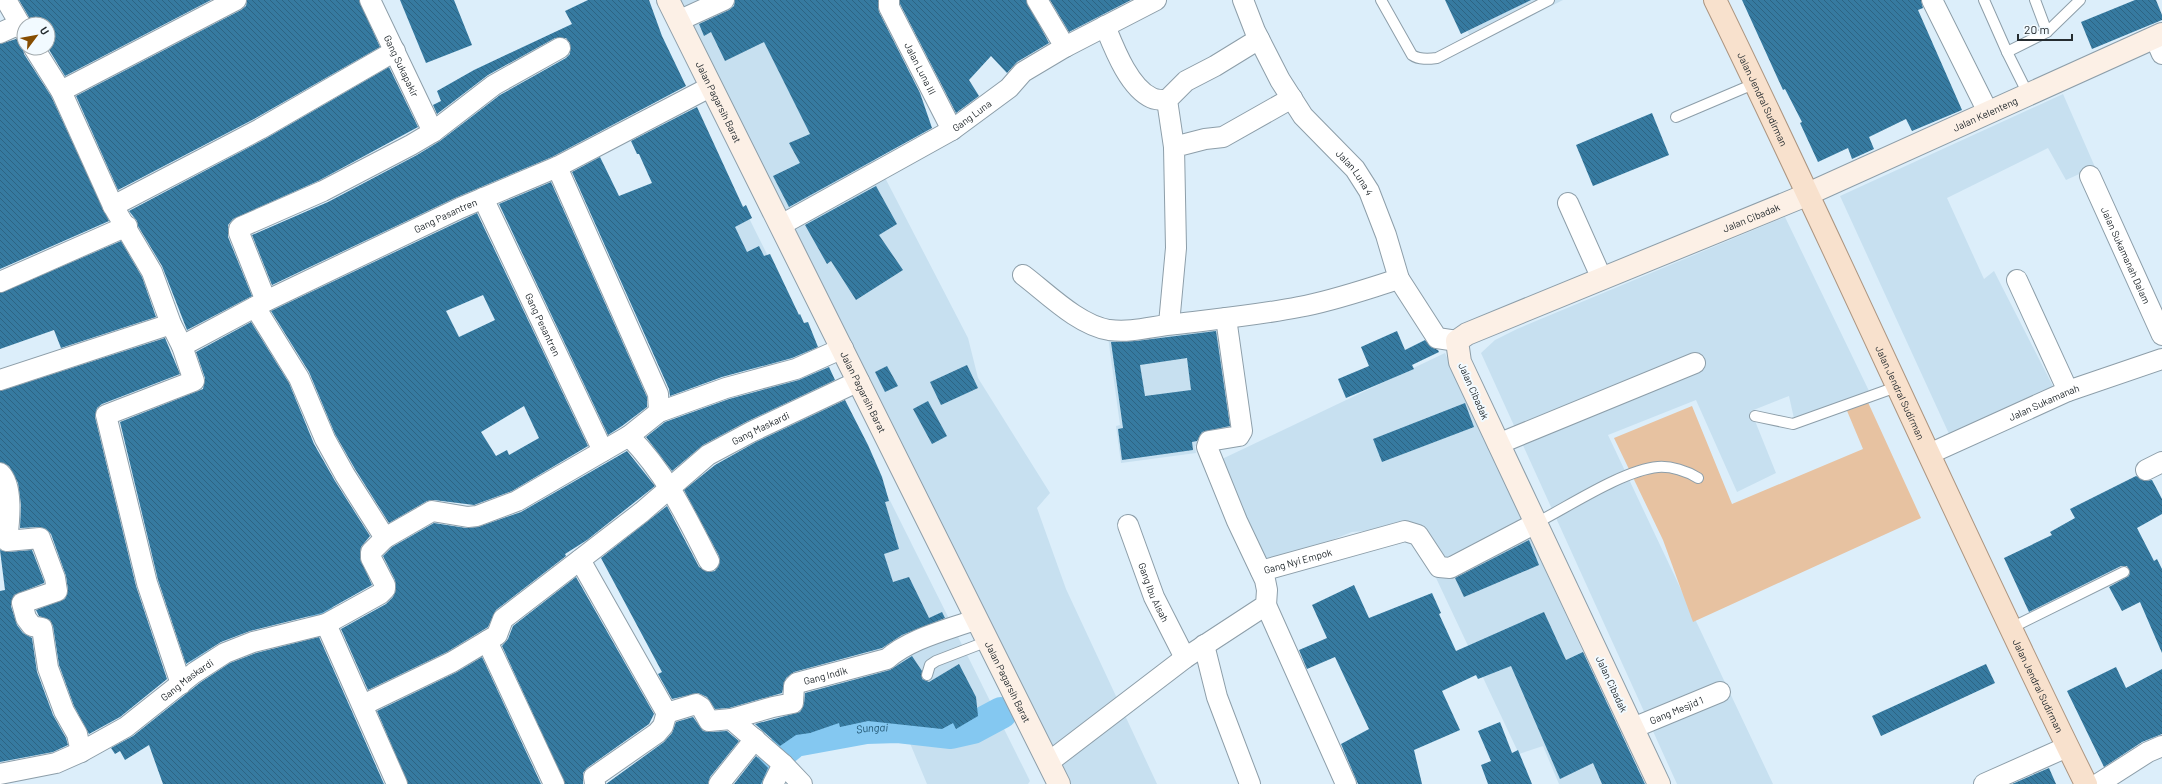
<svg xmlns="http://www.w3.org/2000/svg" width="2162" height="784" font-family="Barlow,sans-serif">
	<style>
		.built { fill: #c7e0f0 }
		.green { fill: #e7c2a1 }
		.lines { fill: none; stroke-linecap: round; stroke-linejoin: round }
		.stream { stroke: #84c8f1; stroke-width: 5.5 }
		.river { stroke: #84c8f1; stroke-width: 32 }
		.building { fill: url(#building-back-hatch); fill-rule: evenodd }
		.lane-casing { stroke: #8d9ea9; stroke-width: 12 }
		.street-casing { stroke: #8d9ea9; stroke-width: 22 }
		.secondary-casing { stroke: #8d9ea9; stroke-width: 24 }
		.primary-casing { stroke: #ac9580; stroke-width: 24 }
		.lane { stroke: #fff; stroke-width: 10 }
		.street { stroke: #fff; stroke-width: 20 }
		.secondary { stroke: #fcf0e6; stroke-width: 22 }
		.primary { stroke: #f8e1cd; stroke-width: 22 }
		.labels { text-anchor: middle; stroke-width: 4; stroke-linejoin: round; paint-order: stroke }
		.street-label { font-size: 10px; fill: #252c30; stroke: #f2faff }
		.water-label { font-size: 11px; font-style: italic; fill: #225672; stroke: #f2faff }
	</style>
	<defs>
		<pattern id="building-back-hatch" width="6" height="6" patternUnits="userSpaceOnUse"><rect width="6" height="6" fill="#367aa0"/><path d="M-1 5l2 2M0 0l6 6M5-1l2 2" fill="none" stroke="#2d6483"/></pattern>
	</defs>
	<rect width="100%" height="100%" fill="#dceefa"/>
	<g class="built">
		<polygon points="679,0 793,0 968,338 978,378 1050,493 1037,508 1066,589 1157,784 1064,784"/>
		<polygon points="1453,0 1563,0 1474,45"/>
		<polygon points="2063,94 2095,167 2066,180 2048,148 1947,198 1984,279 1994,271 2058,396 1985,418 1950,436 1840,196"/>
		<polygon points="723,166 1030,781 1028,784 927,784 872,652 816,645 755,450 762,394 725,286"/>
		<polygon points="1785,217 1869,391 1795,423 1789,396 1751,411 1776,473 1737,492 1696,400 1608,435 1773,784 1677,784 1481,353 1495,340 1517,329"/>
		<polygon points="1222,322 1235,439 1195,446 1196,453 1121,463 1116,426 1120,425 1108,337"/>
		<polygon points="1445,353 1644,784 1559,784 1543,746 1519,754 1412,527 1352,532 1264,567 1222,459"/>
	</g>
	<polygon class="green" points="1866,398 1921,518 1693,622 1663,540 1614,438 1692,406 1732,504 1863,449 1845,406"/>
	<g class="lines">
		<g class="stream">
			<polyline points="312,618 332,610"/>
			<polyline points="193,663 211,652"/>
		</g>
		<path class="river" id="s1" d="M 763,784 L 771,770 L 773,763 L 780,753 L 795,741 L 866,728 L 898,727 L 951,733 L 973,728 L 1001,713"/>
	</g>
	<g class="building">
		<polygon points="19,0 211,0 65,76 48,48 48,24 33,24"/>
		<polygon points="247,0 359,0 380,47 254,119 118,190 76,96 241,10 246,6"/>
		<polygon points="400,0 454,0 472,45 426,63"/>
		<polygon points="588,0 649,0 662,36 686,86 552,157 455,198 272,285 252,235 328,202 417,155 440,141 500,95 566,58 570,54 570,43 566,38 555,38 488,75 437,114 433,105 441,101 437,91 474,70 572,24 565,11"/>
		<polygon points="735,0 878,0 879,12 920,93 932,128 789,207 773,176 800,163 789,143 810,134 764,42 725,61 711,32 704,36 699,24 729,10 734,6"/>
		<polygon points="900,0 1026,0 1049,43 1017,62 1007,73 991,56 969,80 979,96 956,113 900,4"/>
		<polygon points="1050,0 1131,0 1069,32"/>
		<polygon points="1445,0 1531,0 1461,34"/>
		<polygon points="1742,0 1921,0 1923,8 1918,10 1962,110 1912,131 1906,119 1869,137 1874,149 1852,159 1848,148 1818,162 1800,123 1802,122 1785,89 1783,90"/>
		<polygon points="2135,0 2156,0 2162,15 2162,20 2092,49 2081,22"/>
		<polygon points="16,39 24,42 23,48 24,54 51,96 109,221 0,269 0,44"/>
		<polygon points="389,67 418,127 318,181 233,219 228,225 228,237 252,296 187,330 162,266 138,226 137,221 129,211 265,139"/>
		<polygon points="697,107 743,207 746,205 752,218 735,227 747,252 759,246 764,256 770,254 799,315 800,314 804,323 808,322 818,347 792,358 722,377 670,396 669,389 572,172 600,157 619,196 652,183 639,154 637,154 631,141"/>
		<polygon points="1652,113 1669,155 1593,186 1576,145"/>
		<polygon points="551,182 647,397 647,407 622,426 608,435 499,204"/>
		<polygon points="876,186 897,224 879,235 903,270 856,300 831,261 827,264 805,225"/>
		<path d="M 477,213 L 588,446 L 512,491 L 474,505 L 434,500 L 427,501 L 389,523 L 355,469 L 335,434 L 309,372 L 271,311 ZM 483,295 L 495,320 L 459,337 L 446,311 ZM 524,406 L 539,438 L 509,455 L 507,450 L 496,456 L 481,432 Z"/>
		<polygon points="121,241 142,277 156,317 61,348 54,330 0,349 0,293"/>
		<polygon points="251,322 289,383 314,444 335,481 370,536 361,547 360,558 372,585 322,613 250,631 221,642 186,664 158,580 120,422 203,389 205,378 196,352"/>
		<path d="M 1216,331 L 1230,426 L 1202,432 L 1197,441 L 1192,442 L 1193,450 L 1122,460 L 1118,429 L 1123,428 L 1111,342 L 1136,341 ZM 1187,358 L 1191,390 L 1145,396 L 1140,365 Z"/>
		<polygon points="1397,331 1405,350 1425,340 1431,347 1438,350 1439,352 1412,365 1414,369 1346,398 1338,379 1369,366 1361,347"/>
		<polygon points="165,338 180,374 102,404 97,408 95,417 136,586 167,679 120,717 89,734 74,706 59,665 53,626 50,620 39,616 36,610 65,599 68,590 66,576 51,534 46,529 39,527 20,528 21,505 18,483 9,466 0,462 0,391"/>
		<polygon points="967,365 978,388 941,405 930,382"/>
		<polygon points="887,366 898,386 885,392 875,372"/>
		<polygon points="829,367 835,380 746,422 703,445 672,471 646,437 665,422 729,399 799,380"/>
		<polygon points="845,400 868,445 882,477 889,501 885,502 899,549 884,554 893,582 909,577 929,618 942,612 945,618 902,635 882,648 794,672 786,678 782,693 729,708 715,709 707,697 698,693 672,699 658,674 662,672 601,558 667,506 699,567 708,572 715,571 720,562 719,556 684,490 715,465 756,442"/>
		<polygon points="928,401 947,436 932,444 913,409"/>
		<polygon points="1465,403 1474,427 1382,462 1373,439"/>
		<polygon points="627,451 655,486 587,540 565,554 566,556 496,610 488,627 447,652 368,690 341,629 386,604 393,597 396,589 395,580 383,556 392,547 434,523 466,528 478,527 521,512"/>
		<polygon points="2136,476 2145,481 2152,480 2162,499 2162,514 2137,528 2154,561 2157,559 2162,569 2162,653 2140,602 2122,611 2109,587 2129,576 2130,572 2127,566 2121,566 2029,612 2004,558 2052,535 2050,532 2075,518 2070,509"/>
		<polygon points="1529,540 1539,565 1464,597 1455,578"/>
		<polygon points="0,550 8,552 32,550 44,581 44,583 14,595 11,606 17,625 23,633 32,638 37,672 53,715 66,738 68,745 53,752 0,762 0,591 5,590"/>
		<polygon points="576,577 654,714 649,724 587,768 583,773 583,784 565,784 502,646 508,639 513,626"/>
		<polygon points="1354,585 1369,618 1432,593 1441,613 1439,614 1456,651 1544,612 1566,660 1583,652 1645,784 1602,784 1593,763 1560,779 1511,666 1478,679 1476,675 1442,691 1460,730 1414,750 1422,784 1358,784 1341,744 1369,729 1335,657 1307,669 1299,650 1327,638 1312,605"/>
		<polygon points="319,637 384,784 163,784 149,745 125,760 120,751 115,754 111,748 133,736 201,682 230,663 256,653"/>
		<polygon points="912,656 922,671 922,679 929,682 959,664 976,697 978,716 956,729 953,723 942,729 868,721 840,727 839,723 810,733 796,735 780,746 755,724 800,712 804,704 805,693 890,670"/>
		<polygon points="482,657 541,784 408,784 377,711 457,672"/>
		<polygon points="1986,664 1995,683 1881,736 1872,716"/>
		<polygon points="2116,667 2126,688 2162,669 2162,734 2142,742 2104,767 2067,691"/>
		<polygon points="693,717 703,731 710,732 727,731 739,741 710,777 708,784 606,784 664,742 672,733 676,722"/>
		<polygon points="1500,722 1512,753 1518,750 1532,784 1488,784 1481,765 1491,761 1478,731"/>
		<polygon points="756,756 768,768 761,784 734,784"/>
		<polygon points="2049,768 2056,784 2012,784"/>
	</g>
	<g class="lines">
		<defs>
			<g id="lane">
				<path d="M 1381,0 L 1412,55 C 1419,60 1429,59 1437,58 L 1549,0"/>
				<polyline points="1984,0 2007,52 2047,32 2080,0"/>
				<polyline points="2035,0 2047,32"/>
				<polyline points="2007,52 2028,94"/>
				<polyline points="1676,117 1756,83"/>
				<polyline points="1755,416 1793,424 1899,386"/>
				<path d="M 1536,523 C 1568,507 1623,470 1658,467 C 1671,466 1687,471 1698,478"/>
				<polyline points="2011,628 2124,572"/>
				<polyline points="927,675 930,665 936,661 988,641"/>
			</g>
			<g id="street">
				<polyline points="6,0 24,31"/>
				<path id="s2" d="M 370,0 L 433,132"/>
				<path id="s3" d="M 889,0 L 889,7 L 952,130"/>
				<polyline points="1037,0 1065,47"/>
				<path id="s4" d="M 1243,0 L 1255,31 L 1280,80 L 1303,116 L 1355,169 L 1369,191 L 1386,235 L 1399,279 L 1437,338 L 1457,341"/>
				<polyline points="1932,0 1988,112"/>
				<polyline points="678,21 724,0"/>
				<path d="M 1105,26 C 1114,48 1129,88 1152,98 C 1156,100 1163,100 1167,100"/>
				<polyline points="0,33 20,24"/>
				<polyline points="2155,38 2162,54"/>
				<polyline points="34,48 61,91 113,206 152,272 171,324 182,346 194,381 106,415 147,583 181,684"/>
				<polyline points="61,91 236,0"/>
				<polyline points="1174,147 1167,100 1186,81 1215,66 1259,39"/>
				<polyline points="557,167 658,394 659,412"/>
				<path id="s5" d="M 2090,176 L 2162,335"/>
				<path id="s6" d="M 483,198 L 603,451"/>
				<polyline points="1568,203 1602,279"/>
				<polyline points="113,206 260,129 395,51"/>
				<path id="s7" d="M 781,225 L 952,130 L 1009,88 L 1023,72 L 1065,47 L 1156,0"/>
				<path d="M 1023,275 C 1047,293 1078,325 1109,330 C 1133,333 1153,326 1176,324 C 1217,319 1259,315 1299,307 C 1333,301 1366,289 1399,279"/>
				<polyline points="2017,280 2068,391"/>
				<polyline points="0,282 127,226"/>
				<polyline points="266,301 239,233 239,229 241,227 323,191 411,145 433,132 494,85 560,48"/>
				<polyline points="255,307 299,378 325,439 345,475 385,538"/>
				<polyline points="1169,324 1176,248 1174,147 1205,139 1223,137 1292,98"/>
				<path id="s8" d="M 182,346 L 266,301 L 460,208 L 557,167 L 710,87"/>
				<polyline points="0,380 171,324"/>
				<path d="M 629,436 C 666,474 685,514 709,561"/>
				<polyline points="1498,444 1695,363"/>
				<path id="s9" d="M 1929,454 L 2068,391 L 2162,359"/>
				<polyline points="2146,470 2162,462"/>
				<path d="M 0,473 C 14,486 9,524 7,541 L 40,538 L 55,578 L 57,591 L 22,603 L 26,618 L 32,626 L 42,628 L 48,668 L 64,711 L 77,734 L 81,752"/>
				<path id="s10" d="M 1128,525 L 1154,597 L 1185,658"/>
				<polyline points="580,560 665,710 670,712 696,704 701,707 709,721 731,719"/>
				<path id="s11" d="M 1261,571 L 1405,531 L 1418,535 L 1439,567 L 1450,568 L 1536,523"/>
				<polyline points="1266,605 1346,784"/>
				<polyline points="326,624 397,784"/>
				<polyline points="487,641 554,784"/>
				<polyline points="1204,645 1217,697 1250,784"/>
				<path id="s12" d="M 363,705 L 452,662 L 497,635 L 503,619 L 642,512 L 708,455 L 751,432 L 859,381"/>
				<path id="s13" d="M 1633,728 L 1720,692"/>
				<polyline points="1049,762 1185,658 1266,605 1267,590 1265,580 1237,521 1207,447 1209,441 1239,436 1242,431 1226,318"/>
				<path id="s14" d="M 0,774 L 56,763 L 81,752 L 126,727 L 194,673 L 225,653 L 253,642 L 326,624 L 380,594 L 385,589 L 385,585 L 371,558 L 371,552 L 385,538 L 432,511 L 468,517 L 477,516 L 517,501 L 629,436 L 659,412 L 726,388 L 796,369 L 843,348"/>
				<polyline points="595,784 594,777 657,733 663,726 667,712"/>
				<polyline points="719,784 755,739"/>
				<polyline points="773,784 783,764"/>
				<path id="s15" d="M 802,784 L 783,764 L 731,719 L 773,707 L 793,703 L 794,686 L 797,683 L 887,659 C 911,638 948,630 977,619"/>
				<polyline points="1984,784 2067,747"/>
				<polyline points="2098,784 2148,752 2162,746"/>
			</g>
			<g id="secondary">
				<path id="s16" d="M 668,0 L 1059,784"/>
				<path id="s17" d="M 1659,784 L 1460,362 L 1457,341 L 1467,334 L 1799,198 L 2162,34"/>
			</g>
			<g id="primary">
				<path id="s18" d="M 1715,0 C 1842,260 1958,525 2086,784"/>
			</g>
		</defs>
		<use href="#lane" class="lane-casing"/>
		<use href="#street" class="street-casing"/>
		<use href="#secondary" class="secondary-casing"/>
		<use href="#primary" class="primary-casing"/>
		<use href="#lane" class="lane"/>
		<use href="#street" class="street"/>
		<use href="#secondary" class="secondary"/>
		<use href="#primary" class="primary"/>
	</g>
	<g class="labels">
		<g class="street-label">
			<text dy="4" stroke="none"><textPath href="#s2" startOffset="73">Gang Sukapakir</textPath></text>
			<text dy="4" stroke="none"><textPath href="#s3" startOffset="76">Jalan Luna III</textPath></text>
			<text dy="4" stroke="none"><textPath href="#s18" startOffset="110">Jalan Jendral Sudirman</textPath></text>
			<text dy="4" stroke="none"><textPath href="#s16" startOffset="114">Jalan Pagarsih Barat</textPath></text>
			<text dy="4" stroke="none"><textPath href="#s17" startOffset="1063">Jalan Kelenteng</textPath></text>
			<text dy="4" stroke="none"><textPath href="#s7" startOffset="220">Gang Luna</textPath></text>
			<text dy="4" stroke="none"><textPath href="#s4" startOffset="208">Jalan Luna 4</textPath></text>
			<text dy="4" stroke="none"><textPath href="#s8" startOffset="294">Gang Pasantren</textPath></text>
			<text dy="4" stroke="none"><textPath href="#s17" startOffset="807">Jalan Cibadak</textPath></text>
			<text dy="4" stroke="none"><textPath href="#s5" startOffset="87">Jalan Sukamanah Dalam</textPath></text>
			<text dy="4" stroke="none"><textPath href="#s6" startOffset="140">Gang Pesantren</textPath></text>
			<text dy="4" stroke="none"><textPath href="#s16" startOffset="438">Jalan Pagarsih Barat</textPath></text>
			<text transform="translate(1474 391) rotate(66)" y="4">Jalan Cibadak</text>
			<text dy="4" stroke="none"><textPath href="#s18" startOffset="434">Jalan Jendral Sudirman</textPath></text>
			<text dy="4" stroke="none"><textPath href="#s9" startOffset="126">Jalan Sukamanah</textPath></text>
			<text dy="4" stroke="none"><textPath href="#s12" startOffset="490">Gang Maskardi</textPath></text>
			<text dy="4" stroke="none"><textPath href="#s11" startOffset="38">Gang Nyi Empok</textPath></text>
			<text dy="4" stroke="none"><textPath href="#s10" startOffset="72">Gang Ibu Aisah</textPath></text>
			<text dy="4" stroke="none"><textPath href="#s15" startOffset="211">Gang Indik</textPath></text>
			<text dy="4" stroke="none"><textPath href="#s14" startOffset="213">Gang Maskardi</textPath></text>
			<text dy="4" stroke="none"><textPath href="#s16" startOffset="762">Jalan Pagarsih Barat</textPath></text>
			<text transform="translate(1612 684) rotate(65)" y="4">Jalan Cibadak</text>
			<text dy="4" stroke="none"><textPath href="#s18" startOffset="758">Jalan Jendral Sudirman</textPath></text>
			<text dy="4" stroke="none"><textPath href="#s13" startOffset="47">Gang Mesjid 1</textPath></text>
		</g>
		<g class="water-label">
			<text dy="4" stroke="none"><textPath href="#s1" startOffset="133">Sungai</textPath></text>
		</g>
	</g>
	<g transform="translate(36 36) rotate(58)"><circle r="19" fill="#f2faff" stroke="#a0a8ac"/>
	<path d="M0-3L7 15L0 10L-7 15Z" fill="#864d01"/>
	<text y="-6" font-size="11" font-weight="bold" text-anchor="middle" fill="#252c30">U</text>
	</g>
	<path d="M2018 34v6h54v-6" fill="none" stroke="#252c30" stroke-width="2"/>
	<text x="2024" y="34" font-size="12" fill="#252c30" stroke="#f2faff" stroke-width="3" paint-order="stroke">20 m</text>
</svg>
